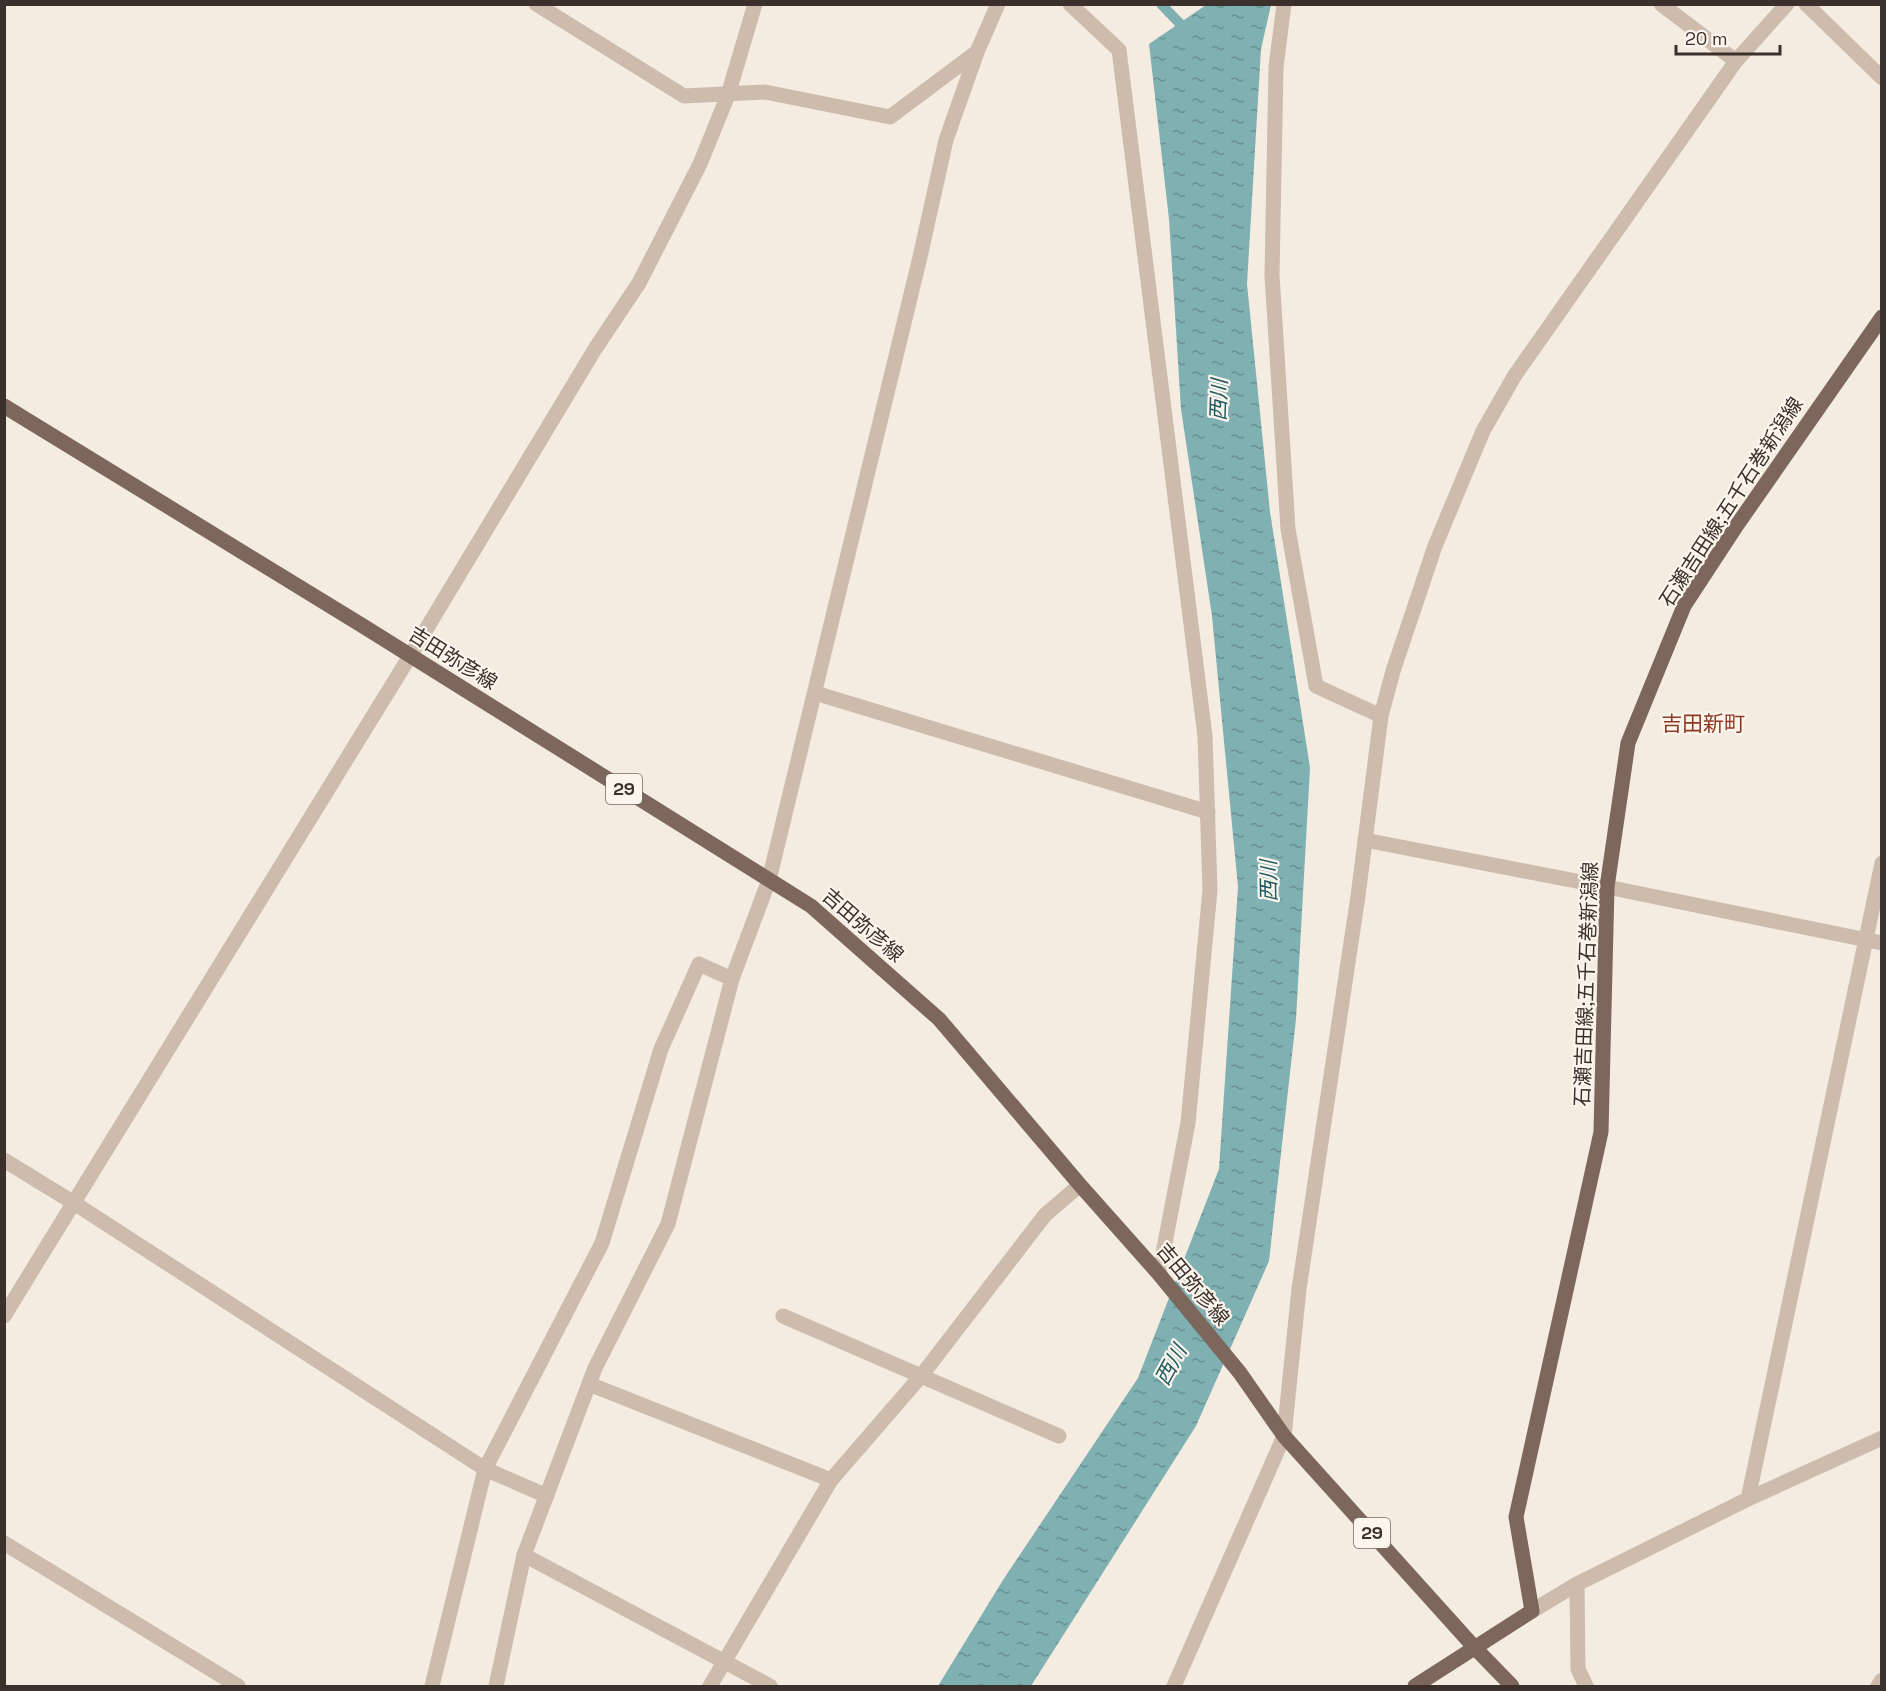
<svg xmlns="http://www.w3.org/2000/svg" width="1886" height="1691" font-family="'Space Grotesk','Noto Sans JP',sans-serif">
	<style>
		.water { fill: url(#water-ripples) }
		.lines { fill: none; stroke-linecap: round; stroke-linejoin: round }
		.stream { stroke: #7fb0b2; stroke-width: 10 }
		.minor { stroke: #cdbbac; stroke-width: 15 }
		.major { stroke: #7d675c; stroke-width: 15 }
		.labels { text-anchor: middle; stroke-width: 4.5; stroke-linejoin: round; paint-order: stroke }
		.shield { fill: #fbf5ee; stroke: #756b66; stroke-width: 1.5 }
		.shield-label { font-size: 18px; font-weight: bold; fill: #3b302b }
		.street-label { font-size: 20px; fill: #3b302b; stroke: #fbf5ee }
		.water-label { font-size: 21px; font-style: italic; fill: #1f5a5e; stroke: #fbf5ee }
		.neighbourhood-label { font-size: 21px; fill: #8c3b22; stroke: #fbf5ee }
	</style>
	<defs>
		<pattern id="water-ripples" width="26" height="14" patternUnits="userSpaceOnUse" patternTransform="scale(1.5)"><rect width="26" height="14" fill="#7fb0b2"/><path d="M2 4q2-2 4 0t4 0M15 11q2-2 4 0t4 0" fill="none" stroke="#699091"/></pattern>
	</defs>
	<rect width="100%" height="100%" fill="#f4ebe1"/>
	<polygon class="water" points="1206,5 1271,5 1261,49 1247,284 1270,512 1310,768 1296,1019 1269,1261 1196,1426 1031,1686 938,1686 1003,1580 1138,1378 1219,1169 1238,887 1212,616 1181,409 1169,219 1149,44"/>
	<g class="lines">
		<polyline class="stream" points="1161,4 1189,33"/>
		<g class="minor">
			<polyline points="536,4 684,96 765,92 890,117 977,52"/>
			<polyline points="1070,4 1119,50 1205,736 1210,890 1188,1123 1159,1274"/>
			<polyline points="1284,4 1276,67 1272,275 1288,529 1316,686 1381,716"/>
			<polyline points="1661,4 1736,61"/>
			<polyline points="1806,4 1882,78"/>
			<polyline points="815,693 1208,812"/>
			<polyline points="1365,840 1607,887 1882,943"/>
			<polyline points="4,1160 74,1203 485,1469 547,1496"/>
			<polyline points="4,1316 410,656 595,349 639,283 700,164 728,95 755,4"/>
			<polyline points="783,1316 1059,1436"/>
			<polyline points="589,1384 831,1480"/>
			<polyline points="1748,1499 1882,863"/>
			<polyline points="4,1543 238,1686"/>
			<polyline points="524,1555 770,1686"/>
			<polyline points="1577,1584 1578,1669 1586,1686"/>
			<polyline points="1532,1611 1577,1584 1748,1499 1882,1438"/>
			<polyline points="432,1686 485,1469 602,1243 661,1049 699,964 732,979"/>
			<polyline points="496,1686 524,1555 595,1368 668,1224 732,979 769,880 920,257 946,140 977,52 998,4"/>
			<polyline points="710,1686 831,1480 921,1376 1045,1215 1080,1185"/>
			<polyline points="1174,1686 1284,1436 1299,1289 1358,896 1381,716 1393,671 1435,546 1483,431 1515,375 1736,61 1787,4"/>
			<polyline points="1878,1686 1882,1680"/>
		</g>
		<g class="major">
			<polyline points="4,406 363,626 811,906 939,1019 1080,1185 1159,1274 1240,1373 1284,1436 1475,1648 1512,1686"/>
			<polyline points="1415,1686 1532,1611 1516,1517 1601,1132 1607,887 1628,743 1684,606 1737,525 1882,317"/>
		</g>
	</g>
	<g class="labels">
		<g class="shield">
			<rect x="606" y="774" width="36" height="30" rx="4.5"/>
			<rect x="1354" y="1518" width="36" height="30" rx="4.5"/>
		</g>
		<g class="shield-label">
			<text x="624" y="795">29</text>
			<text x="1372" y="1539">29</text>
		</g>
		<g class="street-label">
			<text transform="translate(1731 502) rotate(-57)" y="7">石瀬吉田線;五千石巻新潟線</text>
			<text transform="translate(453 658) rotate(32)" y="7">吉田弥彦線</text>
			<text transform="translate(863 925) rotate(41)" y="7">吉田弥彦線</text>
			<text transform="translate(1586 984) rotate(-88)" y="7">石瀬吉田線;五千石巻新潟線</text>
			<text transform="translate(1193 1284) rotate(50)" y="7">吉田弥彦線</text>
		</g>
		<g class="water-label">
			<text transform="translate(1219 400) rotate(-88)" y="7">西川</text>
			<text transform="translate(1269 881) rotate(-91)" y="7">西川</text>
			<text transform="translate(1171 1365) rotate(-61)" y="7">西川</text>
		</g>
		<g class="neighbourhood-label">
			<text x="1703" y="731">吉田新町</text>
		</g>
	</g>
	<rect width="1886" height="1691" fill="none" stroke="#3b302b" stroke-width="12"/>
	<path d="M1676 45v9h104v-9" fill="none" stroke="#3b302b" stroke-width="3"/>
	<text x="1685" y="45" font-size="18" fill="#3b302b" stroke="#fbf5ee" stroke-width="4.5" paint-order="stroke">20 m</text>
</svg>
